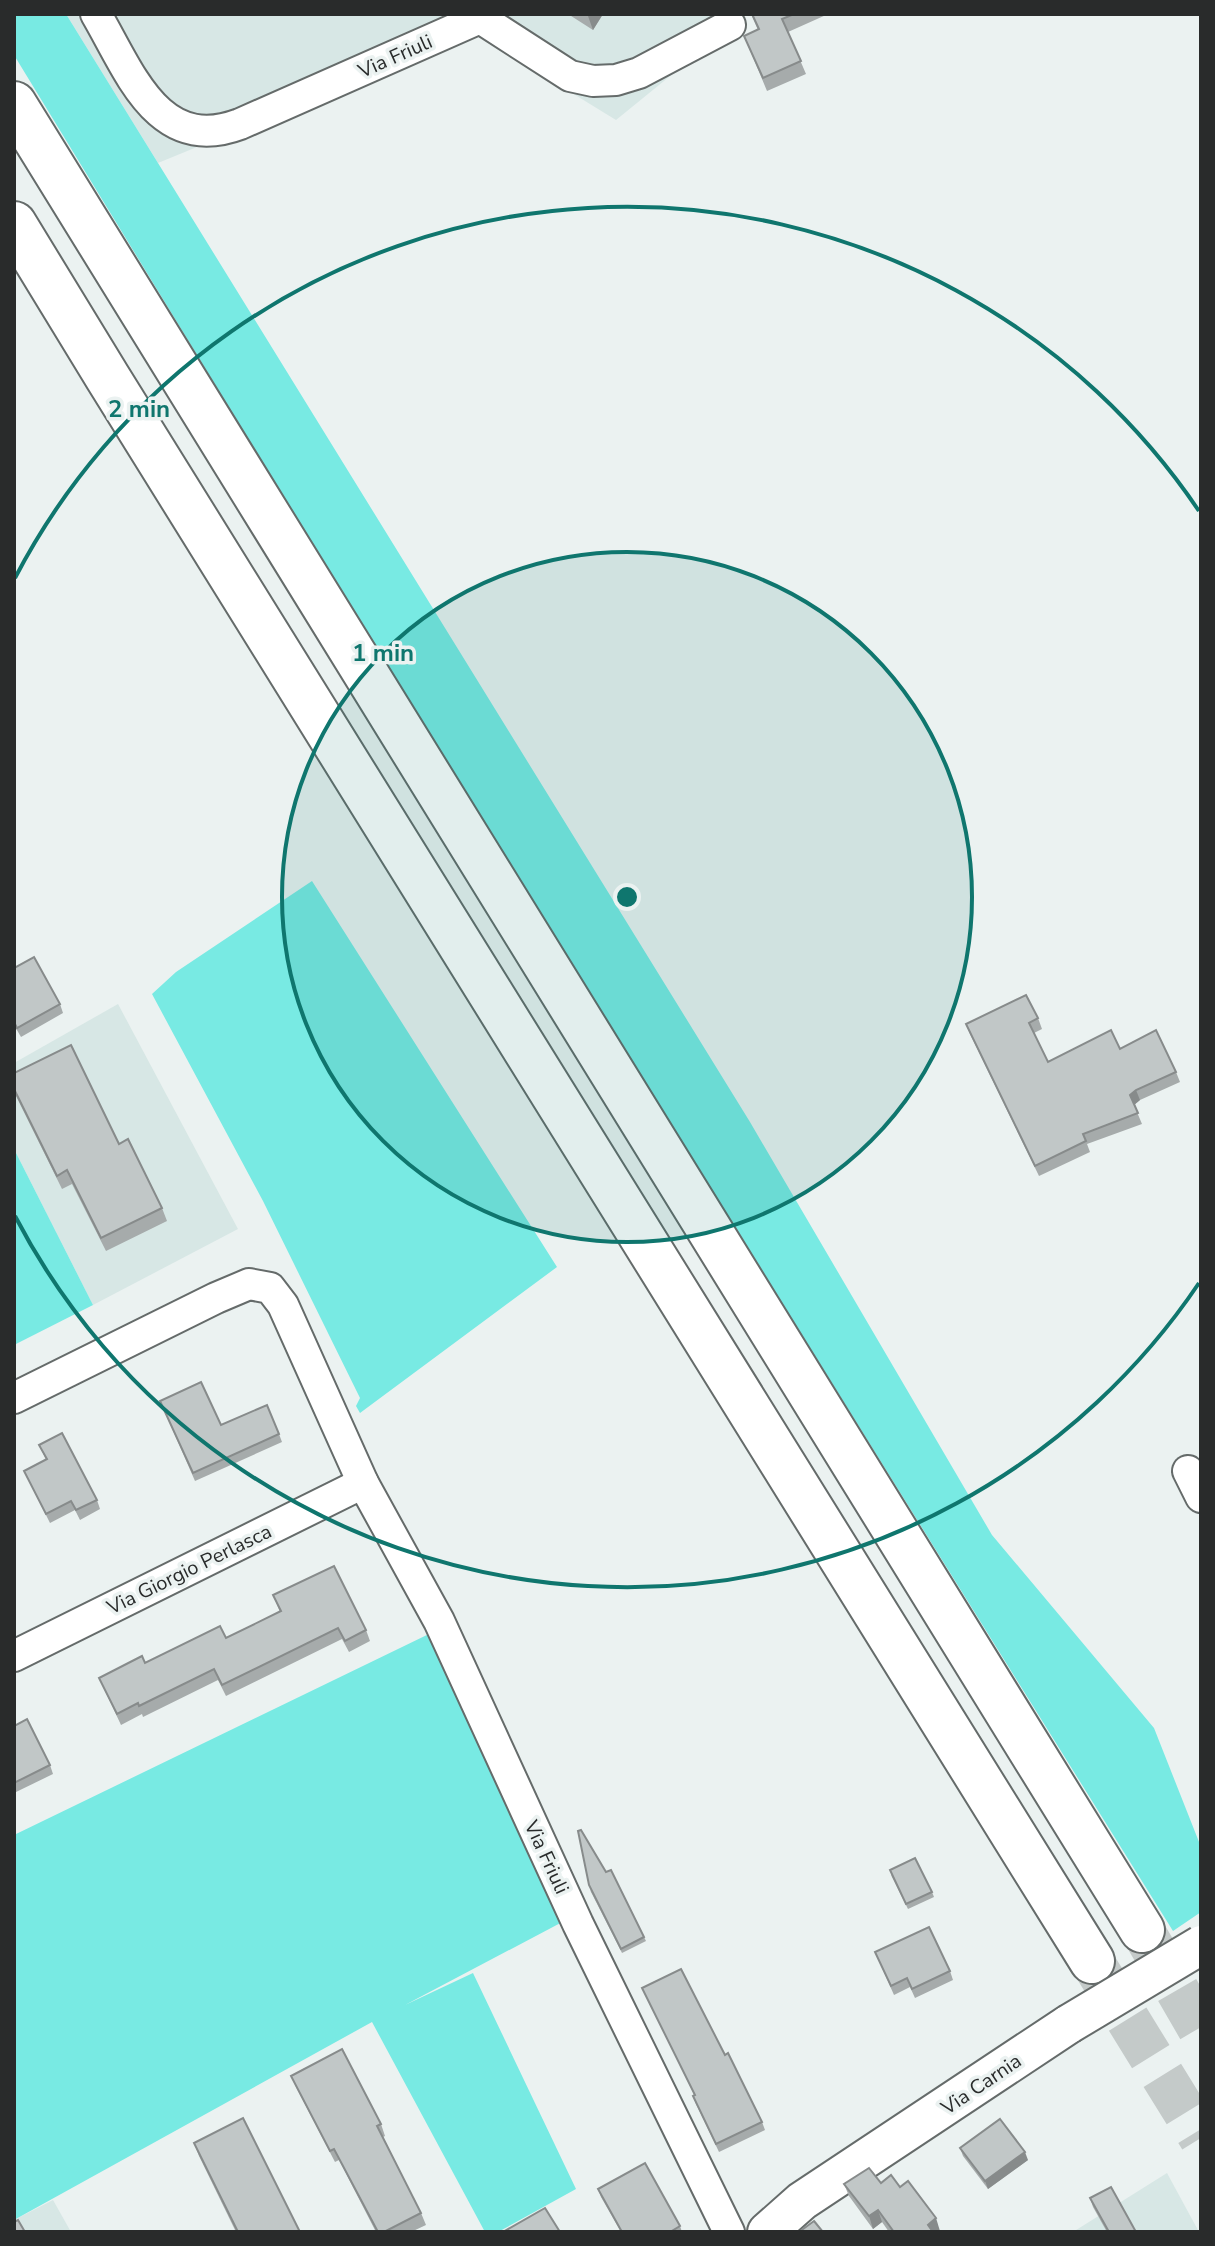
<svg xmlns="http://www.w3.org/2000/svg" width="1215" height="2246" font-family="'Nunito Sans',sans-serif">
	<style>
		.built { fill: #d7e7e5 }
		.green { fill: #78eae3 }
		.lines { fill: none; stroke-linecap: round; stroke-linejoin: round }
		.trunk-tunnel { stroke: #c4cac9; stroke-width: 44; stroke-dasharray: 44 22; stroke-linecap: butt }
		.minor-casing { stroke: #656b6a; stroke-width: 34 }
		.tertiary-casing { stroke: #656b6a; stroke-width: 42 }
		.trunk-casing { stroke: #656b6a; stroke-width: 48 }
		.minor { stroke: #fff; stroke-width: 30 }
		.tertiary { stroke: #fff; stroke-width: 38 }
		.trunk { stroke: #fff; stroke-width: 44 }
		.tertiary-bridge-casing { stroke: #656b6a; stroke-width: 42; stroke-linecap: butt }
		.tertiary-bridge { stroke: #fff; stroke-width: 38 }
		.wall { fill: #a6abab }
		.shaded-wall { fill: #878b8b }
		.building { fill: #c1c7c7; stroke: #878b8b; stroke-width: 2 }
		.ring { fill: none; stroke: #0f766e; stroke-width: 4 }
		.labels { text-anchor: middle; stroke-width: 7; stroke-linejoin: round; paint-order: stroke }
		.street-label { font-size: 20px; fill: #292b2b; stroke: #ebf2f1 }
		.centre { fill: #0f766e; stroke: #ebf2f1; stroke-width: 4 }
		.ring-label { font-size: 24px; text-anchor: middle; font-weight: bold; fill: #0f766e; stroke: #ebf2f1; stroke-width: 7; stroke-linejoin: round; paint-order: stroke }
	</style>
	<rect width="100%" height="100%" fill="#ebf2f1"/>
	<g class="built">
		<polygon points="66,14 729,14 739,20 616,120 474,33 158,163"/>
		<polygon points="118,1004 238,1229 93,1305 14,1149 14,1063"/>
		<polygon points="1167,2173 1199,2232 1073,2232"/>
		<polygon points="53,2200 71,2232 14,2232 14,2220"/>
	</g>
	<g class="green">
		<polygon points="14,14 66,14 750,1122 992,1535 1154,1728 1201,1847 1201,1912 1173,1931 441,755 14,55"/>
		<polygon points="312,881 557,1267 360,1413 356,1406 360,1398 263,1201 152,994 176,972"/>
		<polygon points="14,1149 93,1305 14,1345"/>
		<polygon points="431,1633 568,1919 405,2005 473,1973 576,2189 498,2232 485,2232 372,2022 14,2220 14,1835"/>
	</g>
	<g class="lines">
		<g class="trunk-tunnel">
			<polyline points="1144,1933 1201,2031"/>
			<polyline points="1093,1963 1201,2138"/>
		</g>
		<defs>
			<g id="minor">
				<path d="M 96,14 C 130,72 158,155 240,124 L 480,18 L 570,76 L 593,81 L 616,80 L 639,73 L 730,25"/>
				<polyline points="14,1398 216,1298 249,1284 270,1288 283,1305 363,1483 439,1621 578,1924 729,2232"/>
				<polyline points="1188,1471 1201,1497"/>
				<polyline points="14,1656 363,1483"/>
			</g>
			<polyline id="tertiary" points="767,2232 802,2201 1069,2024"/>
			<g id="trunk">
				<polyline points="14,104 1142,1930"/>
				<polyline points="14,224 108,378 1092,1961"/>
			</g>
		</defs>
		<use href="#minor" class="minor-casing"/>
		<use href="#tertiary" class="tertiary-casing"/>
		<use href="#trunk" class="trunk-casing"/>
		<use href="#minor" class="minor"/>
		<use href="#tertiary" class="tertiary"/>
		<use href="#trunk" class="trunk"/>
		<defs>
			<polyline id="tertiary-bridge" points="1069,2024 1201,1945"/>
		</defs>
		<use href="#tertiary-bridge" class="tertiary-bridge-casing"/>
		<use href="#tertiary-bridge" class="tertiary-bridge"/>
	</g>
	<g class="wall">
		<polygon points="568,14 603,14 593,30"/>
		<polygon points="751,14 826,14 826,15 788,32 806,74 767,91 744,36 758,30"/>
		<polygon points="14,968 60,1004 63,1013 21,1037 14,1025"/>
		<polygon points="1038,1018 1042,1029 1034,1033 1048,1062 1120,1049 1176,1072 1180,1082 1140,1100 1134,1105 1142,1124 1087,1144 1090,1152 1039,1176 970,1034 966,1024"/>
		<polygon points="14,1073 119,1144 162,1208 167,1221 106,1251 72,1184 62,1189 14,1092"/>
		<polygon points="160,1401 221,1425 279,1434 282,1442 195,1481"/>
		<polygon points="39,1445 97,1500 100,1509 80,1520 75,1510 50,1523 24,1471 46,1460"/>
		<polygon points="273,1595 366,1630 370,1641 349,1652 342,1639 226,1696 218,1680 143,1717 142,1714 121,1725 99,1678 226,1638 280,1612"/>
		<polygon points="14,1726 50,1765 53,1774 14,1793"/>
		<polygon points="891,1875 932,1892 934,1897 908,1909"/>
		<polygon points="590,1890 644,1937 646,1941 622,1953"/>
		<polygon points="875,1952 950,1971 953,1980 915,1998 910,1987 894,1995"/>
		<polygon points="642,1988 725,2055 762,2122 765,2130 719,2152 696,2104 693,2096 695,2096"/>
		<polygon points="291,2076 381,2124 385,2136 383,2137 421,2213 426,2225 411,2232 376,2232 339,2160 335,2162 296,2087"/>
		<polygon points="194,2143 300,2232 236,2232 199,2156"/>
		<polygon points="960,2148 1028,2160 988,2189 963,2156"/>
		<polygon points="881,2183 900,2187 940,2231 939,2232 889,2232 882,2222 873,2229 849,2196 844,2184"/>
		<polygon points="598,2189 680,2226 682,2232 621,2232 601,2197"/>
		<polygon points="1090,2198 1136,2232 1107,2232 1093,2207"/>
	</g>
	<g class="shaded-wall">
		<polygon points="590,14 603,14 593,30 588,16"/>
		<polygon points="1136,1090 1140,1100 1134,1105 1130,1095"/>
		<polygon points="1025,2152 1028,2160 988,2189 985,2181"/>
		<polygon points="878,2210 882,2222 873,2229 869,2216"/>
		<polygon points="936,2218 940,2231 930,2232 928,2225"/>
	</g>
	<g class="building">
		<polygon points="752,14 794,14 782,19 801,61 763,78 744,36 759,29"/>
		<polygon points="34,957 60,1004 17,1028 14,1022 14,968"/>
		<polygon points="1026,995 1038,1018 1029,1023 1048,1062 1111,1030 1120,1049 1156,1030 1176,1072 1136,1090 1130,1095 1138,1113 1083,1134 1086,1141 1035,1166 966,1024"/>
		<polygon points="71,1045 119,1144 128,1139 162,1208 101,1238 67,1170 57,1176 14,1089 14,1073"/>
		<polygon points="201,1382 221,1425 267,1405 279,1434 193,1473 160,1401"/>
		<polygon points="62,1433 97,1500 76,1510 71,1501 46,1514 24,1471 47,1459 39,1445"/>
		<polygon points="334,1566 366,1630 345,1641 338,1628 222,1685 214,1669 139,1706 138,1703 117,1714 99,1678 142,1656 145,1663 220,1626 226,1638 281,1611 273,1595"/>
		<polygon points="27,1719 50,1765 14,1783 14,1726"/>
		<polygon points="581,1830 606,1872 611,1870 644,1937 621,1949 589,1885 578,1831"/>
		<polygon points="915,1858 932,1892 906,1904 890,1870"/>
		<polygon points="929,1927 950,1971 912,1989 907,1978 891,1986 875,1952"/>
		<polygon points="681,1969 725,2055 728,2053 762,2122 716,2144 693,2096 695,2095 642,1988"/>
		<polygon points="342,2049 381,2124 377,2126 421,2213 384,2232 378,2232 334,2149 330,2151 291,2076"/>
		<polygon points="243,2118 300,2232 238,2232 194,2143"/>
		<polygon points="1000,2119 1025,2152 985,2181 960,2148"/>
		<polygon points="645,2163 680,2226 670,2232 622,2232 598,2189"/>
		<polygon points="869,2168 881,2183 891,2175 900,2187 908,2181 936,2218 928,2225 933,2232 894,2232 878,2210 869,2216 844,2184"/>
		<polygon points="1111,2187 1136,2232 1109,2232 1090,2198"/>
		<polygon points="545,2208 560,2232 503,2232"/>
		<polygon points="18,2220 25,2232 14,2232 14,2222"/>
		<polygon points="814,2221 823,2232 799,2232"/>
	</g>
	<circle cx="627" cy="897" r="345" fill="#0f766e" fill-opacity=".12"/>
	<g class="ring">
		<circle cx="627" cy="897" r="345"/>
		<path d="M1199 1283A690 690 0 0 1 15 1216M15 578A690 690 0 0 1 1199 511"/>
	</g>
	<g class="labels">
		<g class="street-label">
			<text transform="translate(395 56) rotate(-24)" y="7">Via Friuli</text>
			<text transform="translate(189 1569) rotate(-26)" y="7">Via Giorgio Perlasca</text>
			<text transform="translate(547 1857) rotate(65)" y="7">Via Friuli</text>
			<text transform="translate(981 2084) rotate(-34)" y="7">Via Carnia</text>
		</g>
	</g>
	<circle cx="627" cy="897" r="12" class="centre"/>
	<g class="ring-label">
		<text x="139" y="417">2 min</text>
		<text x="383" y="661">1 min</text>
	</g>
	<rect width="1215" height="2246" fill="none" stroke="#292b2b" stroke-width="32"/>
</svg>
